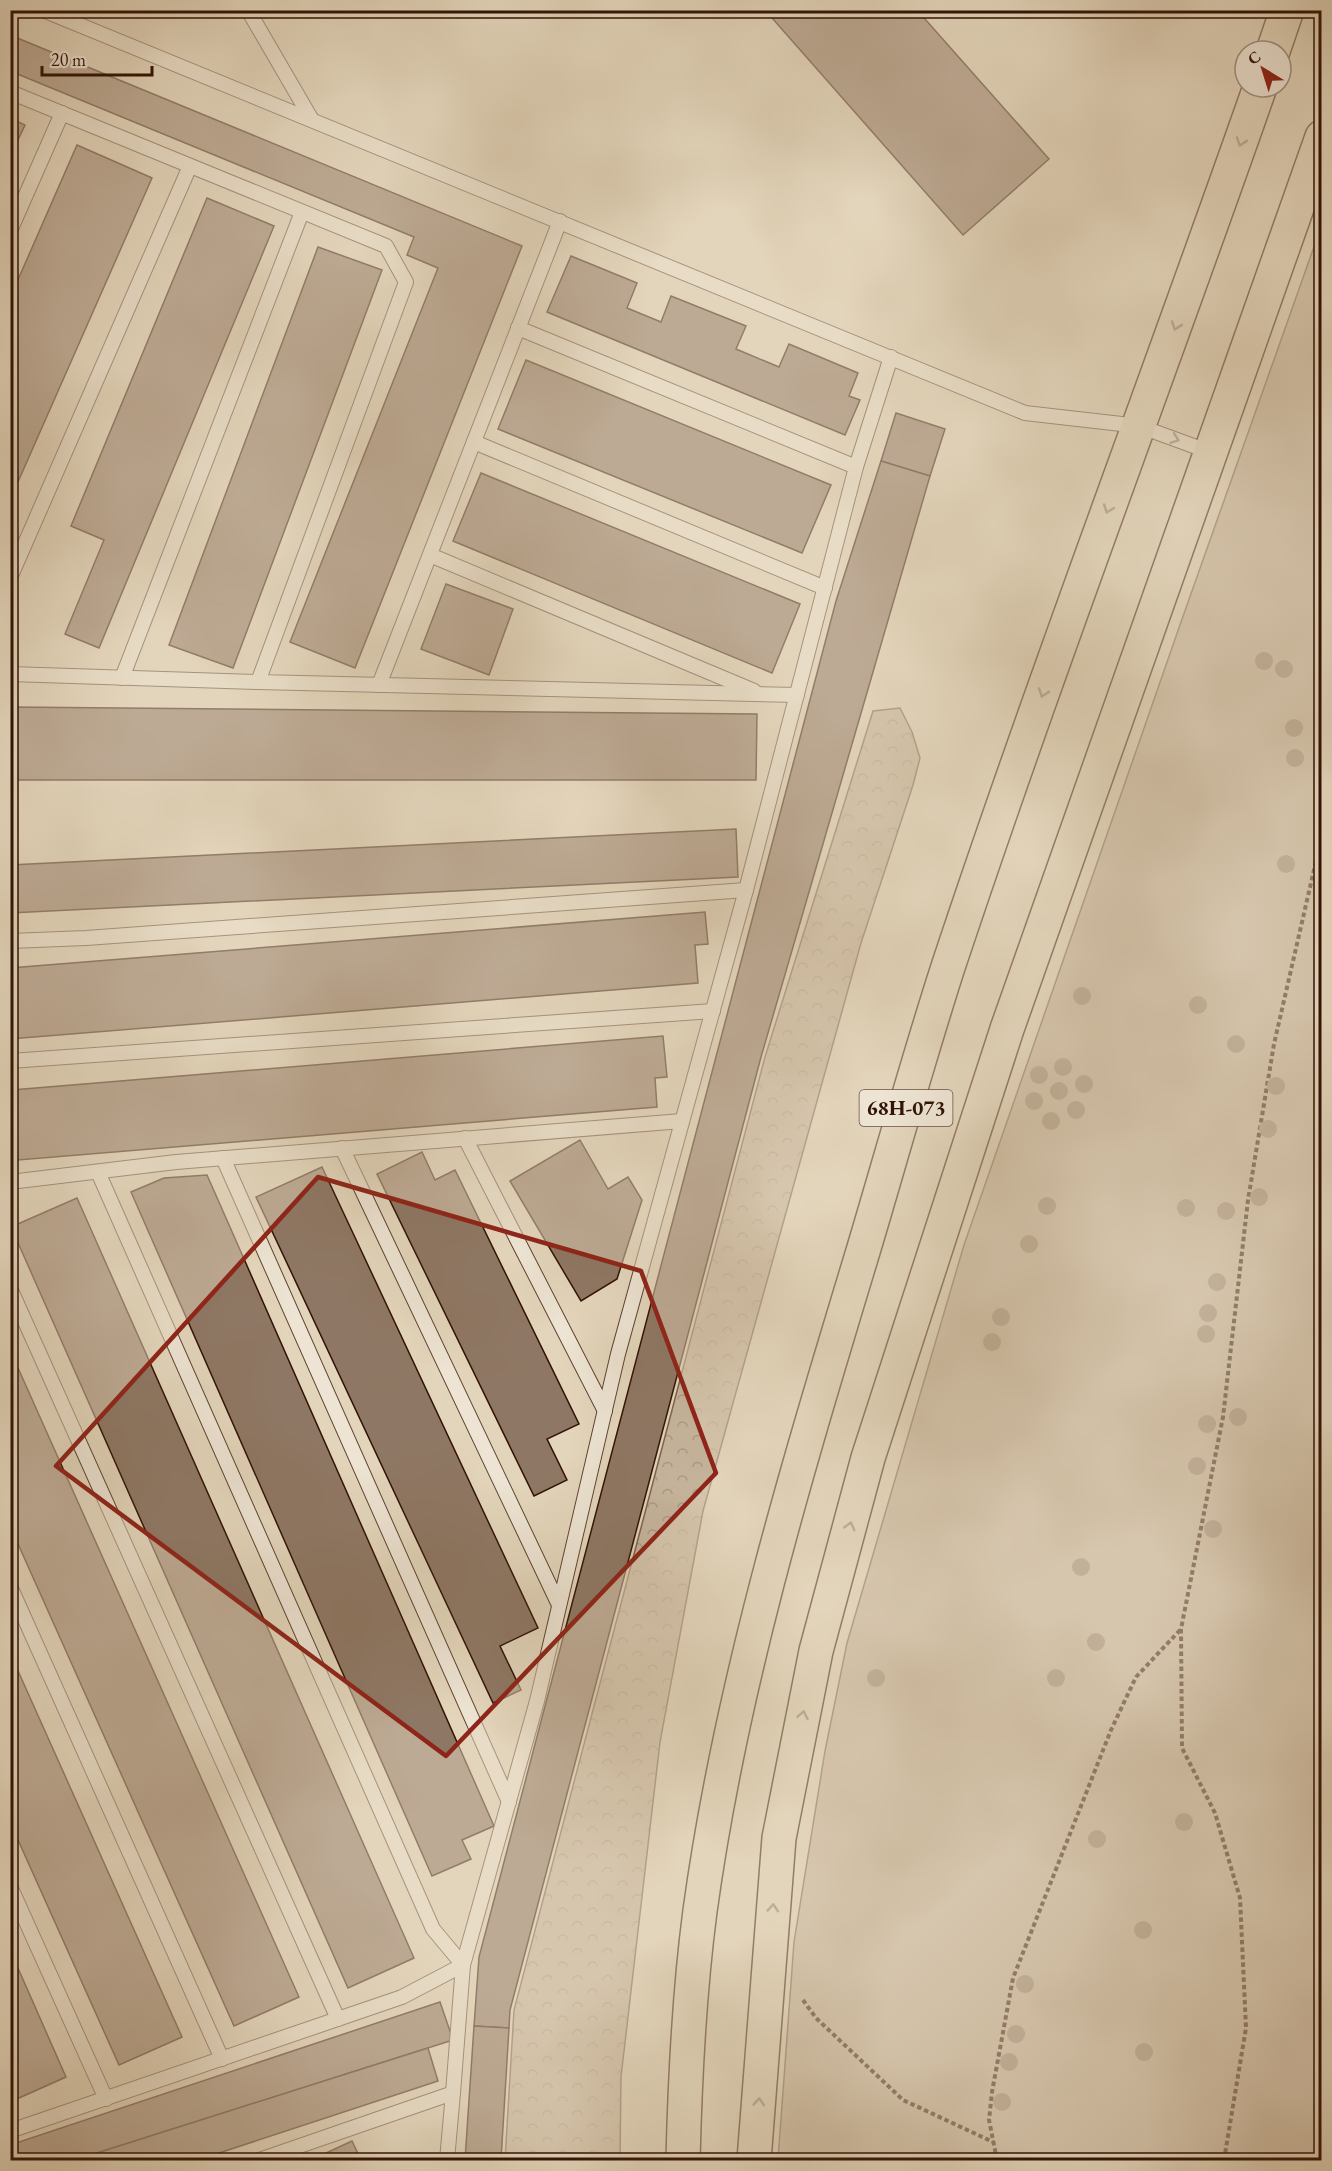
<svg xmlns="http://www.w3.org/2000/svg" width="1332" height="2171" font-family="'EB Garamond',serif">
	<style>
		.grass { fill: #c5b49c; stroke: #7b6350; stroke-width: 1.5 }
		.forest { fill: url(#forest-crowns); stroke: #7b6350; stroke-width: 1.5 }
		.water { fill: #a6937d; stroke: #775f4d; stroke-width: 1.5 }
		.building { fill: #8e7764; stroke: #311205; stroke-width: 1.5 }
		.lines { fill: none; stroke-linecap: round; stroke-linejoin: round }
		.lane-casing { stroke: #5e4332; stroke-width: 16 }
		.primary-casing { stroke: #311205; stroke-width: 36 }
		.path { stroke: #311205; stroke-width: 4; stroke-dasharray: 4.5 3; stroke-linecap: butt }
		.lane { stroke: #ede4d3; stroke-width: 14 }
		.primary { stroke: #e3d5bb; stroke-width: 33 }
		.tree { fill: #998570 }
		.oneway { stroke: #937d69 }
		.oneway2 { stroke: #988676 }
		.marked { fill: none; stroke: #8f2418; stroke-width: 4.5; stroke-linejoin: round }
		.labels { text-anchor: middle; stroke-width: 6; stroke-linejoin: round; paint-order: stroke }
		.shield { fill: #ede4d3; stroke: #695143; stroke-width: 1.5 }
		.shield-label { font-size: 21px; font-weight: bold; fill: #311205 }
	</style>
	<defs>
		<pattern id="forest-crowns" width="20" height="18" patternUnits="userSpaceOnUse" patternTransform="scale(1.5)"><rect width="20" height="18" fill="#c5b49c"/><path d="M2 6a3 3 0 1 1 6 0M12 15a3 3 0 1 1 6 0" fill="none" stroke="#aa9a85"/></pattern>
	</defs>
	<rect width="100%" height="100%" fill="#e3d5bb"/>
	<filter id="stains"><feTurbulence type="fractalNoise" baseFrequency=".00333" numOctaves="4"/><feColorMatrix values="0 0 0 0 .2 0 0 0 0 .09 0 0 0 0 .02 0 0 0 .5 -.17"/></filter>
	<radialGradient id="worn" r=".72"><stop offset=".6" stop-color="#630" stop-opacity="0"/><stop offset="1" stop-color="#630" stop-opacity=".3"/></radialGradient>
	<polygon class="grass" points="1321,227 1322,1965 1319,2160 778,2160 794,1942 825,1751 847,1643 964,1245 1181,622"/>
	<polygon class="forest" points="900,708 912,732 920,758 913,785 861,943 703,1511 660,1742 621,2077 620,2160 505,2160 514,2010 765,1057 873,711"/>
	<polygon class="water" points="1321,1965 1322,2160 1319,2160"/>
	<g class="building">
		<polygon points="765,10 917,10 1049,159 963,235"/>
		<polygon points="10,35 522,246 355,668 290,642 438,268 407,255 414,237 10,71"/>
		<polygon points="10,118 25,125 10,157"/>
		<polygon points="77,145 152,178 10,500 10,298"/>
		<polygon points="207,198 274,226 99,648 65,634 104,540 71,526"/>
		<polygon points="318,247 382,270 233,668 169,645"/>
		<polygon points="571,256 637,283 627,308 661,322 671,296 746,326 736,349 779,367 789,344 858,373 849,396 860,400 845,435 547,312"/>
		<polygon points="526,360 831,485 802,553 498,429"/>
		<polygon points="896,413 945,429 930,476 881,461"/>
		<polygon points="881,461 930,476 761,1057 510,2010 509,2028 474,2026 479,1957 836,601"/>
		<polygon points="481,473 800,604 772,673 453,541"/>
		<polygon points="446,584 513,609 489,675 421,649"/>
		<polygon points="10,707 757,714 756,780 10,780"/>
		<polygon points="736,829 738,877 10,913 10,865"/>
		<polygon points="705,912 708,944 695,945 698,983 10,1039 10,968"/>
		<polygon points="663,1036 667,1077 655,1078 657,1107 18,1160 12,1090"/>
		<polygon points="580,1140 608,1189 628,1177 642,1200 617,1279 581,1301 510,1181"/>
		<polygon points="422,1152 435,1180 455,1170 579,1424 547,1439 567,1480 534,1496 377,1174"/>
		<polygon points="322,1167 538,1628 500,1646 521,1690 493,1703 256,1197"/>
		<polygon points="207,1175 494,1826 462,1840 471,1859 432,1876 131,1192 164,1178"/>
		<polygon points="77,1198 414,1958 348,1988 11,1227"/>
		<polygon points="10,1350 299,1997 234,2026 10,1526"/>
		<polygon points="10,1653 182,2037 119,2065 10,1822"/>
		<polygon points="10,1950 66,2077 10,2102"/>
		<polygon points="440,2002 453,2040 75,2160 10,2160 10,2145"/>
		<polygon points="474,2026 509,2028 501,2160 465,2160"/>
		<polygon points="428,2048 438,2081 198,2160 75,2160"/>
		<polygon points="352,2141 361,2160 311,2160"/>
	</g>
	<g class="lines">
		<defs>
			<g id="lane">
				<polyline points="43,10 1025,413 1139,426 1210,452"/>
				<polyline points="248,10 312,120"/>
				<polyline points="10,92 386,246 406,282 258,682 797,695"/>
				<polyline points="10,231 62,113"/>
				<polyline points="518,328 856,467"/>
				<polyline points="474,442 825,588"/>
				<polyline points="430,555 754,691"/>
				<polyline points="10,578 190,166"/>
				<polyline points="10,674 258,682"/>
				<polyline points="122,678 302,212"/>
				<polyline points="379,685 560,221"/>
				<polyline points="10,941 86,938 746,890"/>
				<polyline points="10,1061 713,1011"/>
				<polyline points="465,1138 605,1411"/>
				<polyline points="342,1148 559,1605"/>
				<polyline points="223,1158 509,1802"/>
				<polyline points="98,1172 433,1929 463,1965 453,2093 259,2160"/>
				<polyline points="10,1182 176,1162 682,1121"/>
				<polyline points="10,1288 338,2019"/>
				<polyline points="10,1586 222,2059"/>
				<polyline points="10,1886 106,2099"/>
				<polyline points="10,2131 402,1997 463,1965 537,1701 618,1354 746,890 856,467 891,357"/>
				<polyline points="447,2160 453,2093"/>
			</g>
			<g id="primary">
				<polyline points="1273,51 1287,10"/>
				<path d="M 683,2160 C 685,2077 689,1994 700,1911 C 731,1685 798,1466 864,1248 C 892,1154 918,1060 948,967 C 1046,672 1157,381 1260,87"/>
				<polyline points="754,2160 779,1838 816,1651 868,1458 1007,1029 1322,137"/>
			</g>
		</defs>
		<use href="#lane" class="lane-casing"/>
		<use href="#primary" class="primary-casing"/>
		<g class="path">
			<polyline points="803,2000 816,2018 903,2100 993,2142"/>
			<polyline points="997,2160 989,2120 992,2092 1013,1978 1111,1730 1136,1677 1181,1629"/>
			<polyline points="1224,2160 1246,2028 1240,1898 1215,1813 1182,1748 1181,1629 1223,1417 1248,1200 1274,1044 1322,835"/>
		</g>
		<use href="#lane" class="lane"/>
		<use href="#primary" class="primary"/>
	</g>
	<g class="tree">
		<circle cx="1264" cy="661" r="9"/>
		<circle cx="1284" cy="669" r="9"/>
		<circle cx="1294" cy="728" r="9"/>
		<circle cx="1295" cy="758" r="9"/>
		<circle cx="1286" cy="864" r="9"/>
		<circle cx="1082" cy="996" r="9"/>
		<circle cx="1198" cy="1005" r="9"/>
		<circle cx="1236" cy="1044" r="9"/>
		<circle cx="1063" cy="1067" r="9"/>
		<circle cx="1039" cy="1075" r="9"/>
		<circle cx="1084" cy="1084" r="9"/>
		<circle cx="1276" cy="1086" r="9"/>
		<circle cx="1059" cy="1091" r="9"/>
		<circle cx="1034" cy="1101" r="9"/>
		<circle cx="1076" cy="1110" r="9"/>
		<circle cx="1051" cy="1121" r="9"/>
		<circle cx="1268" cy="1129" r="9"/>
		<circle cx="1259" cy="1197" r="9"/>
		<circle cx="1047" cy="1206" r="9"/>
		<circle cx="1186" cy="1208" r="9"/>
		<circle cx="1226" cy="1211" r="9"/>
		<circle cx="1029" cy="1244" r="9"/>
		<circle cx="1217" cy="1282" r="9"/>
		<circle cx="1208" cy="1313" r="9"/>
		<circle cx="1001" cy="1317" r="9"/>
		<circle cx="1206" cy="1334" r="9"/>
		<circle cx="992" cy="1342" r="9"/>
		<circle cx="1238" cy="1417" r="9"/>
		<circle cx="1207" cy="1424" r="9"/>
		<circle cx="1197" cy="1466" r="9"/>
		<circle cx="1213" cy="1529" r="9"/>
		<circle cx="1081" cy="1567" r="9"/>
		<circle cx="1096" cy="1642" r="9"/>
		<circle cx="876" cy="1678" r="9"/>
		<circle cx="1056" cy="1678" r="9"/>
		<circle cx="1184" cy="1822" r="9"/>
		<circle cx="1097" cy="1839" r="9"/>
		<circle cx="1143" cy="1930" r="9"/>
		<circle cx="1025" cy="1984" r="9"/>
		<circle cx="1016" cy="2034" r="9"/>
		<circle cx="1144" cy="2052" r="9"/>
		<circle cx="1009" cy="2062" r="9"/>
		<circle cx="1002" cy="2102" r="9"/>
	</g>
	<defs><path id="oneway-chevron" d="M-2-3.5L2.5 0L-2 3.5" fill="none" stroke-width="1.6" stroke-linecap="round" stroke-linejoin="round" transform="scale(1.5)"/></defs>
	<g class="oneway">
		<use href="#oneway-chevron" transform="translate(1241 142) rotate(109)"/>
		<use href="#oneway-chevron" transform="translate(1176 326) rotate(109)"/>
		<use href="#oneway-chevron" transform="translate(1108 509) rotate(110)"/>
		<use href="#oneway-chevron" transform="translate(1043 693) rotate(109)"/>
		<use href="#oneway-chevron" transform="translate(850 1526) rotate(-75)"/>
		<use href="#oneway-chevron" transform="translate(803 1715) rotate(-79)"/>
		<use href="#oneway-chevron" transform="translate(773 1908) rotate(-86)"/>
		<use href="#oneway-chevron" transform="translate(759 2102) rotate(-86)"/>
	</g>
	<use class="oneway2" href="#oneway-chevron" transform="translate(1175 439) rotate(20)"/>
	<path d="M0 0H1332V2171H0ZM 318,1177 L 641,1271 L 716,1473 L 446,1756 L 56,1466 Z" fill="#e3d5bb" fill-opacity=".55" fill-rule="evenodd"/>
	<path class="marked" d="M 318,1177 L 641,1271 L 716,1473 L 446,1756 L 56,1466 Z"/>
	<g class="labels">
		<rect class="shield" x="859.5" y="1090" width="93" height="36" rx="4.5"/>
		<g class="shield-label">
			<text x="906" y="1115">68Н-073</text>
		</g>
	</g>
	<rect width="1332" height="2171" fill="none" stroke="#e3d5bb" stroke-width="36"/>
	<rect x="12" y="12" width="1308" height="2147" fill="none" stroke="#311205" stroke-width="3"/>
	<rect x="18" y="18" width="1296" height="2135" fill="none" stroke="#311205" stroke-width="1.5"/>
	<g transform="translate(1263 69) rotate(322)"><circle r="28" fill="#ede4d3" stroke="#a29081" stroke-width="1.5"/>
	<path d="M0-4.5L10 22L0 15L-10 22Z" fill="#8f2418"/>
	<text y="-9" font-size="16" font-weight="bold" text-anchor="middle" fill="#311205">С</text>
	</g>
	<path d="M42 66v9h110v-9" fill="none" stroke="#311205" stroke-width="3"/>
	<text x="51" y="66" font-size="18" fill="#311205" stroke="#ede4d3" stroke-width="4.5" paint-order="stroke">20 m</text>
	<rect width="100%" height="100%" filter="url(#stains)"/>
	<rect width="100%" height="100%" fill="url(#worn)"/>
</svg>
